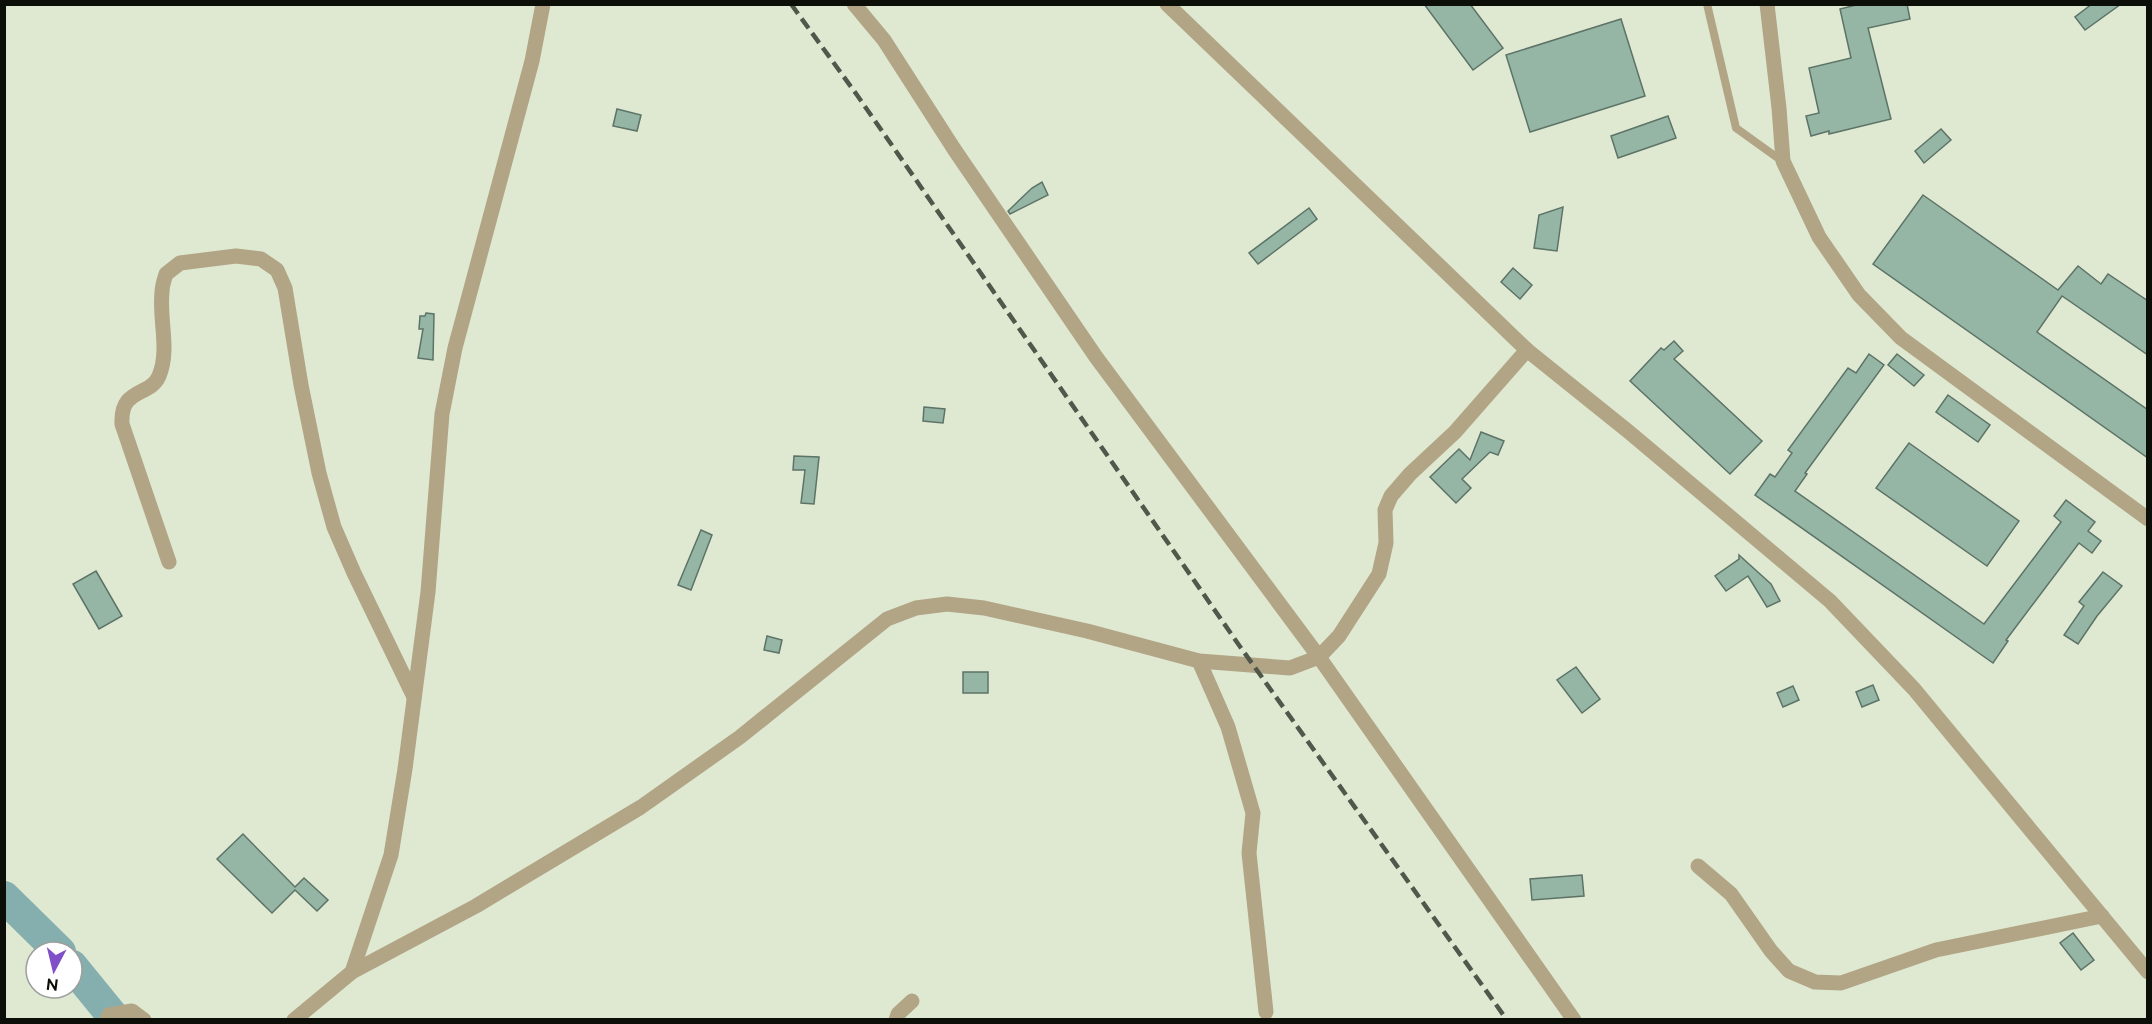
<svg xmlns="http://www.w3.org/2000/svg" width="2152" height="1024" font-family="Raleway,sans-serif">
	<style>
		.lines { fill: none; stroke-linecap: round; stroke-linejoin: round }
		.river { stroke: #85afae; stroke-width: 32 }
		.building { fill: #95b6a4; stroke: #5d7367; stroke-width: 1.5 }
		.lane { stroke: #b1a585; stroke-width: 8 }
		.street { stroke: #b1a585; stroke-width: 15 }
		.rail { stroke: #51574a; stroke-width: 4.5; stroke-dasharray: 12 6; stroke-linecap: butt }
	</style>
	<rect width="100%" height="100%" fill="#dfe9d2"/>
	<g class="lines">
		<g class="river">
			<polyline points="4,897 60,952"/>
			<polyline points="72,966 116,1020"/>
		</g>
	</g>
	<g class="building">
		<polygon points="1424,4 1470,4 1503,48 1473,70"/>
		<polygon points="1860,4 1907,4 1910,19 1868,28 1891,119 1829,134 1829,131 1811,136 1806,116 1819,113 1809,68 1851,58 1840,9"/>
		<polygon points="2092,4 2121,4 2085,30 2075,17"/>
		<polygon points="1621,19 1645,96 1530,132 1506,55"/>
		<polygon points="617,109 641,115 637,131 613,126"/>
		<polygon points="1668,116 1676,138 1618,158 1611,136"/>
		<polygon points="1941,129 1951,140 1924,163 1915,151"/>
		<polygon points="1042,182 1048,195 1010,214 1008,211 1032,188"/>
		<polygon points="1923,195 2058,290 2078,266 2101,284 2108,274 2148,301 2148,355 2062,296 2037,332 2148,410 2148,458 1873,264"/>
		<polygon points="1563,207 1557,251 1534,248 1539,215"/>
		<polygon points="1309,208 1317,219 1258,264 1249,253"/>
		<polygon points="1513,268 1532,285 1520,299 1501,282"/>
		<polygon points="426,313 434,314 433,360 418,358 423,329 419,329 420,316 425,316"/>
		<polygon points="1674,341 1683,351 1674,359 1762,441 1730,474 1630,381 1661,348 1664,350"/>
		<polygon points="1869,354 1884,365 1805,473 1807,474 1795,491 1984,624 2061,522 2054,516 2066,500 2095,522 2088,531 2101,541 2092,553 2079,543 2006,640 2008,641 1993,663 1755,495 1770,474 1775,477 1792,453 1788,450 1848,368 1856,373"/>
		<polygon points="1897,354 1924,375 1914,386 1888,365"/>
		<polygon points="1948,395 1990,425 1978,442 1936,412"/>
		<polygon points="924,407 945,409 943,423 923,421"/>
		<polygon points="1481,432 1504,441 1498,455 1490,452 1462,479 1471,488 1456,503 1430,477 1459,449 1470,460"/>
		<polygon points="1909,443 2019,521 1987,566 1876,488"/>
		<polygon points="794,456 819,457 814,504 801,503 805,470 793,470"/>
		<polygon points="701,530 712,535 691,590 678,585"/>
		<polygon points="1739,555 1771,584 1780,601 1767,607 1748,576 1726,591 1715,576 1739,559"/>
		<polygon points="96,571 122,616 99,629 73,584"/>
		<polygon points="2103,572 2122,586 2097,616 2078,644 2064,635 2084,606 2079,602"/>
		<polygon points="767,636 782,640 779,653 764,650"/>
		<polygon points="1576,667 1600,699 1582,713 1557,680"/>
		<rect x="963" y="672" width="25" height="21"/>
		<polygon points="1873,685 1879,700 1862,707 1856,692"/>
		<polygon points="1793,686 1799,700 1783,707 1777,693"/>
		<polygon points="243,834 295,887 304,878 328,900 317,911 295,890 272,913 217,859"/>
		<polygon points="1582,875 1584,896 1532,900 1530,879"/>
		<polygon points="2073,933 2094,960 2081,970 2060,943"/>
	</g>
	<g class="lines">
		<polyline class="lane" points="1707,4 1736,128 1782,161"/>
		<g class="street">
			<polyline points="854,4 884,40 954,149 1096,357 1319,657 1574,1020"/>
			<polyline points="1167,4 1527,350 1629,432 1830,601 1914,689 2148,972"/>
			<polyline points="1767,4 1779,108 1783,161 1819,237 1859,295 1901,338 2148,519"/>
			<path d="M 169,562 L 122,424 C 120,387 150,397 159,376 C 170,350 159,320 162,292 C 162,286 164,280 166,274 L 180,263 L 236,256 L 261,259 L 277,270 L 285,288 L 301,385 L 319,473 L 334,527 L 354,573 L 414,697"/>
			<polyline points="1199,661 1228,727 1253,813 1249,853 1266,1012"/>
			<polyline points="1698,866 1731,894 1771,951 1789,971 1815,982 1841,983 1936,950 2102,916"/>
			<polyline points="352,972 391,855 405,769 428,592 442,414 455,348 532,61 543,4"/>
			<polyline points="107,1020 109,1015 132,1011 144,1020"/>
			<polyline points="294,1020 352,972 476,906 641,807 740,737 887,619 916,608 947,604 984,608 1087,631 1199,661 1290,668 1319,657 1339,636 1379,574 1386,543 1385,510 1391,496 1410,474 1455,432 1527,350"/>
			<polyline points="896,1020 898,1014 912,1001"/>
		</g>
		<polyline class="rail" points="791,4 857,95 1241,648 1507,1020"/>
	</g>
	<rect width="2152" height="1024" fill="none" stroke="#0b0f07" stroke-width="12"/>
	<g transform="translate(54 970) rotate(187)"><circle r="28" fill="#ffffff" stroke="#9d9f9c" stroke-width="1.5"/>
	<path d="M0-4.5L10 22L0 15L-10 22Z" fill="#814fc7"/>
	<text y="-9" font-size="16" font-weight="bold" text-anchor="middle" fill="#0b0f07">N</text>
	</g>
</svg>
